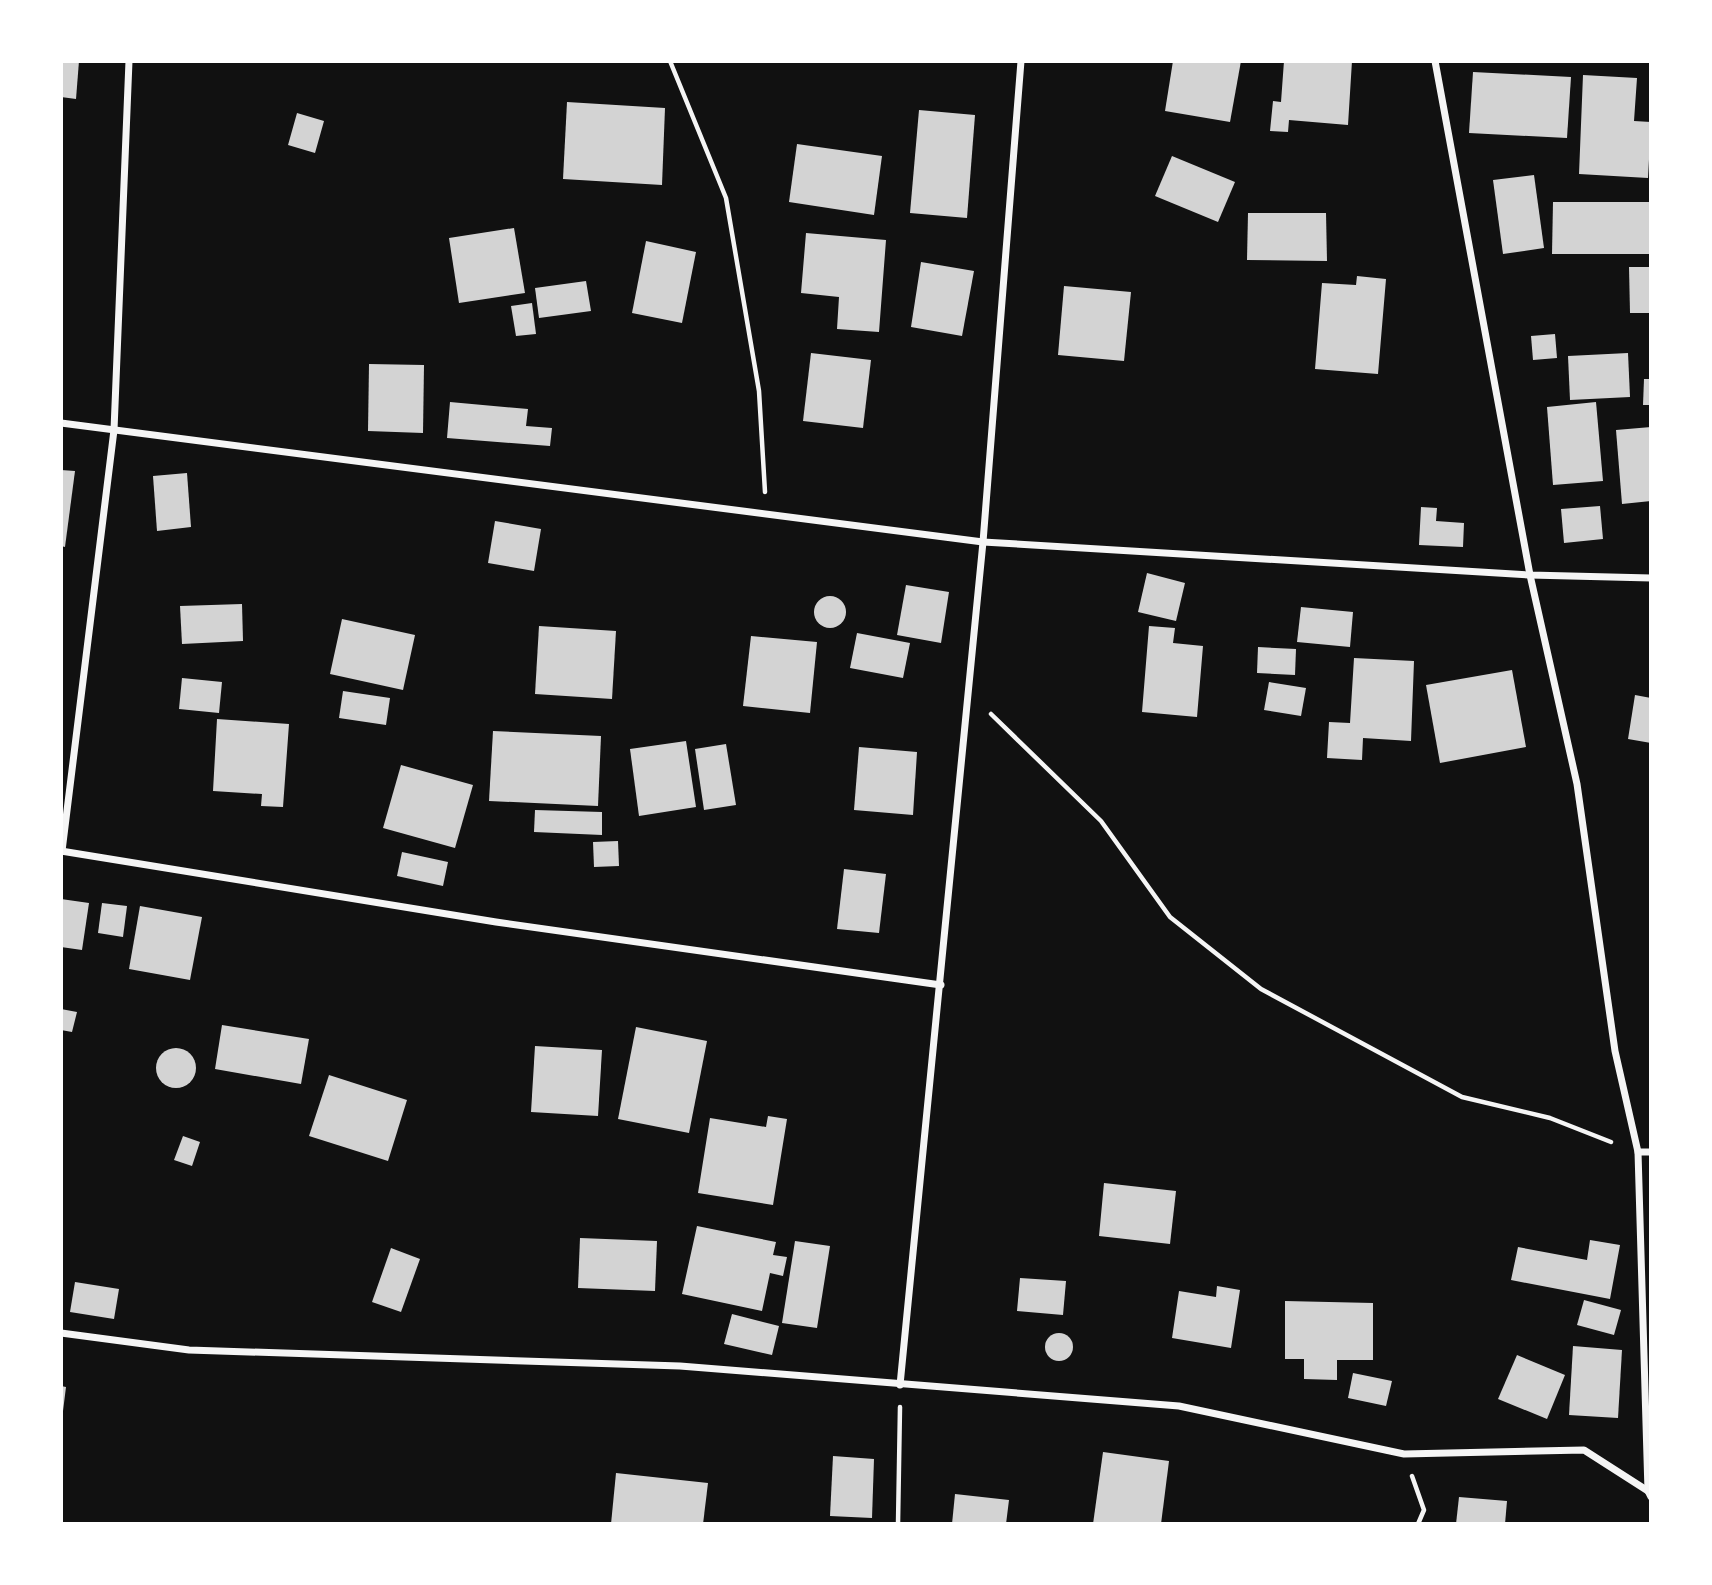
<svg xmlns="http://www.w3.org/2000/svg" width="1712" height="1585" font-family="'Alegreya Sans',sans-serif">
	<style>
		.building { fill: #d3d3d3 }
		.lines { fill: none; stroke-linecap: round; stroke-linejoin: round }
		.path { stroke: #f5f5f5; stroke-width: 4.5 }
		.minor { stroke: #f5f5f5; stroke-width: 7 }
	</style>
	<rect width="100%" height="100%" fill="#111"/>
	<g class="building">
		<polygon points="61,61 79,61 76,99 61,97"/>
		<polygon points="1173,61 1241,61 1230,122 1165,111"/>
		<polygon points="1284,61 1352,61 1348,125 1289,120 1288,132 1270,131 1273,101 1281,102"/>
		<polygon points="1473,72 1571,77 1567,138 1469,133"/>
		<polygon points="1583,75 1637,78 1634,121 1651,122 1648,178 1579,174"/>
		<polygon points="567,102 665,108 662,185 563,179"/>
		<polygon points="919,110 975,115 967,218 910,213"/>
		<polygon points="297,113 324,121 315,153 288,145"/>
		<polygon points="797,144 882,156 874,215 789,202"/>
		<polygon points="1172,156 1235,182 1218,222 1155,196"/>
		<polygon points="1534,175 1544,248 1503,254 1493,180"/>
		<polygon points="1553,202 1649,202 1650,254 1552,254"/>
		<polygon points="1248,213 1326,213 1327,261 1247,260"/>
		<polygon points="514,228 525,293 459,303 449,238"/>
		<polygon points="806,233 886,240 879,332 837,329 839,297 801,293"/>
		<polygon points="646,241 696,252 682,323 632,313"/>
		<polygon points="921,262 974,271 962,336 911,327"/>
		<polygon points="1629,267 1651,267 1651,313 1630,313"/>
		<polygon points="1357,276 1386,279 1378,374 1315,369 1322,283 1356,285"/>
		<polygon points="586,281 591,311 539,318 535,288"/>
		<polygon points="1064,286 1131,292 1124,361 1058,355"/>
		<polygon points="532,303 536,334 516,336 511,306"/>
		<polygon points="1555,334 1557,358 1533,360 1531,336"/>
		<polygon points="811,353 871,360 863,428 803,421"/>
		<polygon points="1628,353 1630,397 1570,400 1568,356"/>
		<polygon points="369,364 424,365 423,433 368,431"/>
		<polygon points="1644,379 1651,379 1651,405 1643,405"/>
		<polygon points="450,402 528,409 526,426 552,428 550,446 447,438"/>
		<polygon points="1596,402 1603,481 1553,485 1547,407"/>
		<polygon points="1651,427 1651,501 1622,504 1616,430"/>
		<polygon points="61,470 75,471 65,547 61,546"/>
		<polygon points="187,473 191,527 157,531 153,476"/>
		<polygon points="1600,506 1603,539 1564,543 1561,509"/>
		<polygon points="1421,507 1437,508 1436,521 1464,523 1463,547 1419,545"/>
		<polygon points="495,521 541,529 534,571 488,563"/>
		<polygon points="1147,573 1185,583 1176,621 1138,612"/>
		<polygon points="906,585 949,592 941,643 897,635"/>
		<circle cx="830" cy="612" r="16"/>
		<polygon points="242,604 243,641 182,644 180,606"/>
		<polygon points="1301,607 1353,612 1350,647 1297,642"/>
		<polygon points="342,619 415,635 403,690 330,674"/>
		<polygon points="539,626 616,631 612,699 535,694"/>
		<polygon points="1149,626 1175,628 1173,643 1203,646 1197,717 1142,712"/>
		<polygon points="857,633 910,643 903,678 850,668"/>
		<polygon points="751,636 817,642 810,713 743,706"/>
		<polygon points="1258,647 1296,649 1295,675 1257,673"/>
		<polygon points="1354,658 1414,661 1411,741 1363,738 1362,760 1327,758 1329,722 1350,723"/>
		<polygon points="1512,670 1526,747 1440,763 1426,685"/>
		<polygon points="182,678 222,682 219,713 179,709"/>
		<polygon points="1269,682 1306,688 1301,716 1264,710"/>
		<polygon points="343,691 390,698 386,725 339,718"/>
		<polygon points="1635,695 1651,698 1651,743 1628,739"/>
		<polygon points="217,719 289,724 283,807 261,806 262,794 213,791"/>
		<polygon points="493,731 601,736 598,806 489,801"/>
		<polygon points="686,741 696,807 639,816 630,749"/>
		<polygon points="726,744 736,805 704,810 695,749"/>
		<polygon points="859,747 917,752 913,815 854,810"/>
		<polygon points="401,765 473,785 455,848 383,828"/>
		<polygon points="535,810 602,812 602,835 534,832"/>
		<polygon points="618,841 619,866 594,867 593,842"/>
		<polygon points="402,852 448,862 443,886 397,876"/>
		<polygon points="844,869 886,874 879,933 837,929"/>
		<polygon points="61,899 89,903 82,950 61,947"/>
		<polygon points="102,903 127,906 123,937 98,933"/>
		<polygon points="140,906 202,917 190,980 129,969"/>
		<polygon points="61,1009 77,1012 72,1032 61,1030"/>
		<polygon points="222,1025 309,1039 301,1084 215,1069"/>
		<polygon points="636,1027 707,1041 689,1133 618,1119"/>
		<polygon points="535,1046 602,1050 598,1116 531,1112"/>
		<circle cx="176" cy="1068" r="20"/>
		<polygon points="329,1075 407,1100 388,1161 309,1136"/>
		<polygon points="768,1116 787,1119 773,1205 698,1193 710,1118 766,1127"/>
		<polygon points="183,1136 200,1142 192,1166 174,1160"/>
		<polygon points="1104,1183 1176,1191 1170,1244 1099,1236"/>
		<polygon points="697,1226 776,1242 773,1255 787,1257 783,1276 770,1273 762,1311 682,1294"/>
		<polygon points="580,1238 657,1241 655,1291 578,1288"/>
		<polygon points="1590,1240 1620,1245 1610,1299 1511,1280 1518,1247 1587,1260"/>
		<polygon points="795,1241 830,1246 817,1328 782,1323"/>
		<polygon points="391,1248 420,1259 401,1312 372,1302"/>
		<polygon points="1020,1278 1066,1281 1063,1315 1017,1311"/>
		<polygon points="75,1282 119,1289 114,1319 70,1312"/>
		<polygon points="1217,1286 1240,1290 1231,1348 1172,1338 1179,1291 1216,1297"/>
		<polygon points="1584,1300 1621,1310 1614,1335 1577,1325"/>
		<polygon points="1285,1301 1373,1303 1373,1360 1337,1360 1337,1380 1304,1379 1304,1359 1285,1359"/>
		<polygon points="732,1314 779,1326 772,1355 724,1344"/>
		<circle cx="1059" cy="1347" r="14"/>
		<polygon points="1573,1346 1622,1350 1618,1418 1569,1415"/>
		<polygon points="1517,1355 1565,1375 1547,1419 1498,1399"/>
		<polygon points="1353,1373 1392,1381 1386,1406 1348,1398"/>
		<polygon points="61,1386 66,1387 63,1411 61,1411"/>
		<polygon points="1103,1452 1169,1461 1161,1524 1093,1524"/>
		<polygon points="833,1456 874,1459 872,1518 830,1516"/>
		<polygon points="616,1473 708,1483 703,1524 611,1524"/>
		<polygon points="955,1494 1009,1500 1006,1524 952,1524"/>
		<polygon points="1459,1497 1507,1501 1505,1524 1456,1524"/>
	</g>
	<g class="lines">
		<g class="path">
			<polyline points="670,61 726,198 759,391 765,492"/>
			<polyline points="991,714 1101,821 1170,917 1261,989 1462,1097 1550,1118 1611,1142"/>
			<polyline points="1412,1476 1424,1510 1418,1524"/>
			<polyline points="898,1524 900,1407"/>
		</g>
		<g class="minor">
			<polyline points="1435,61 1530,575 1577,784 1615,1051 1638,1152 1648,1491 1651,1497"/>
			<polyline points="61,423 983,542 1530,575 1651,578"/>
			<polyline points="61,851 496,922 941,985"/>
			<polyline points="62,851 114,430 129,61"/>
			<polyline points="1638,1152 1651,1152"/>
			<polyline points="61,1333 189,1350 680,1366 1179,1406 1404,1454 1584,1450 1648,1491"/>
			<polyline points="900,1385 983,542 1021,61"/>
		</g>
	</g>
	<rect width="1712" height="1585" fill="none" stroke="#ffffff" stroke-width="126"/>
</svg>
